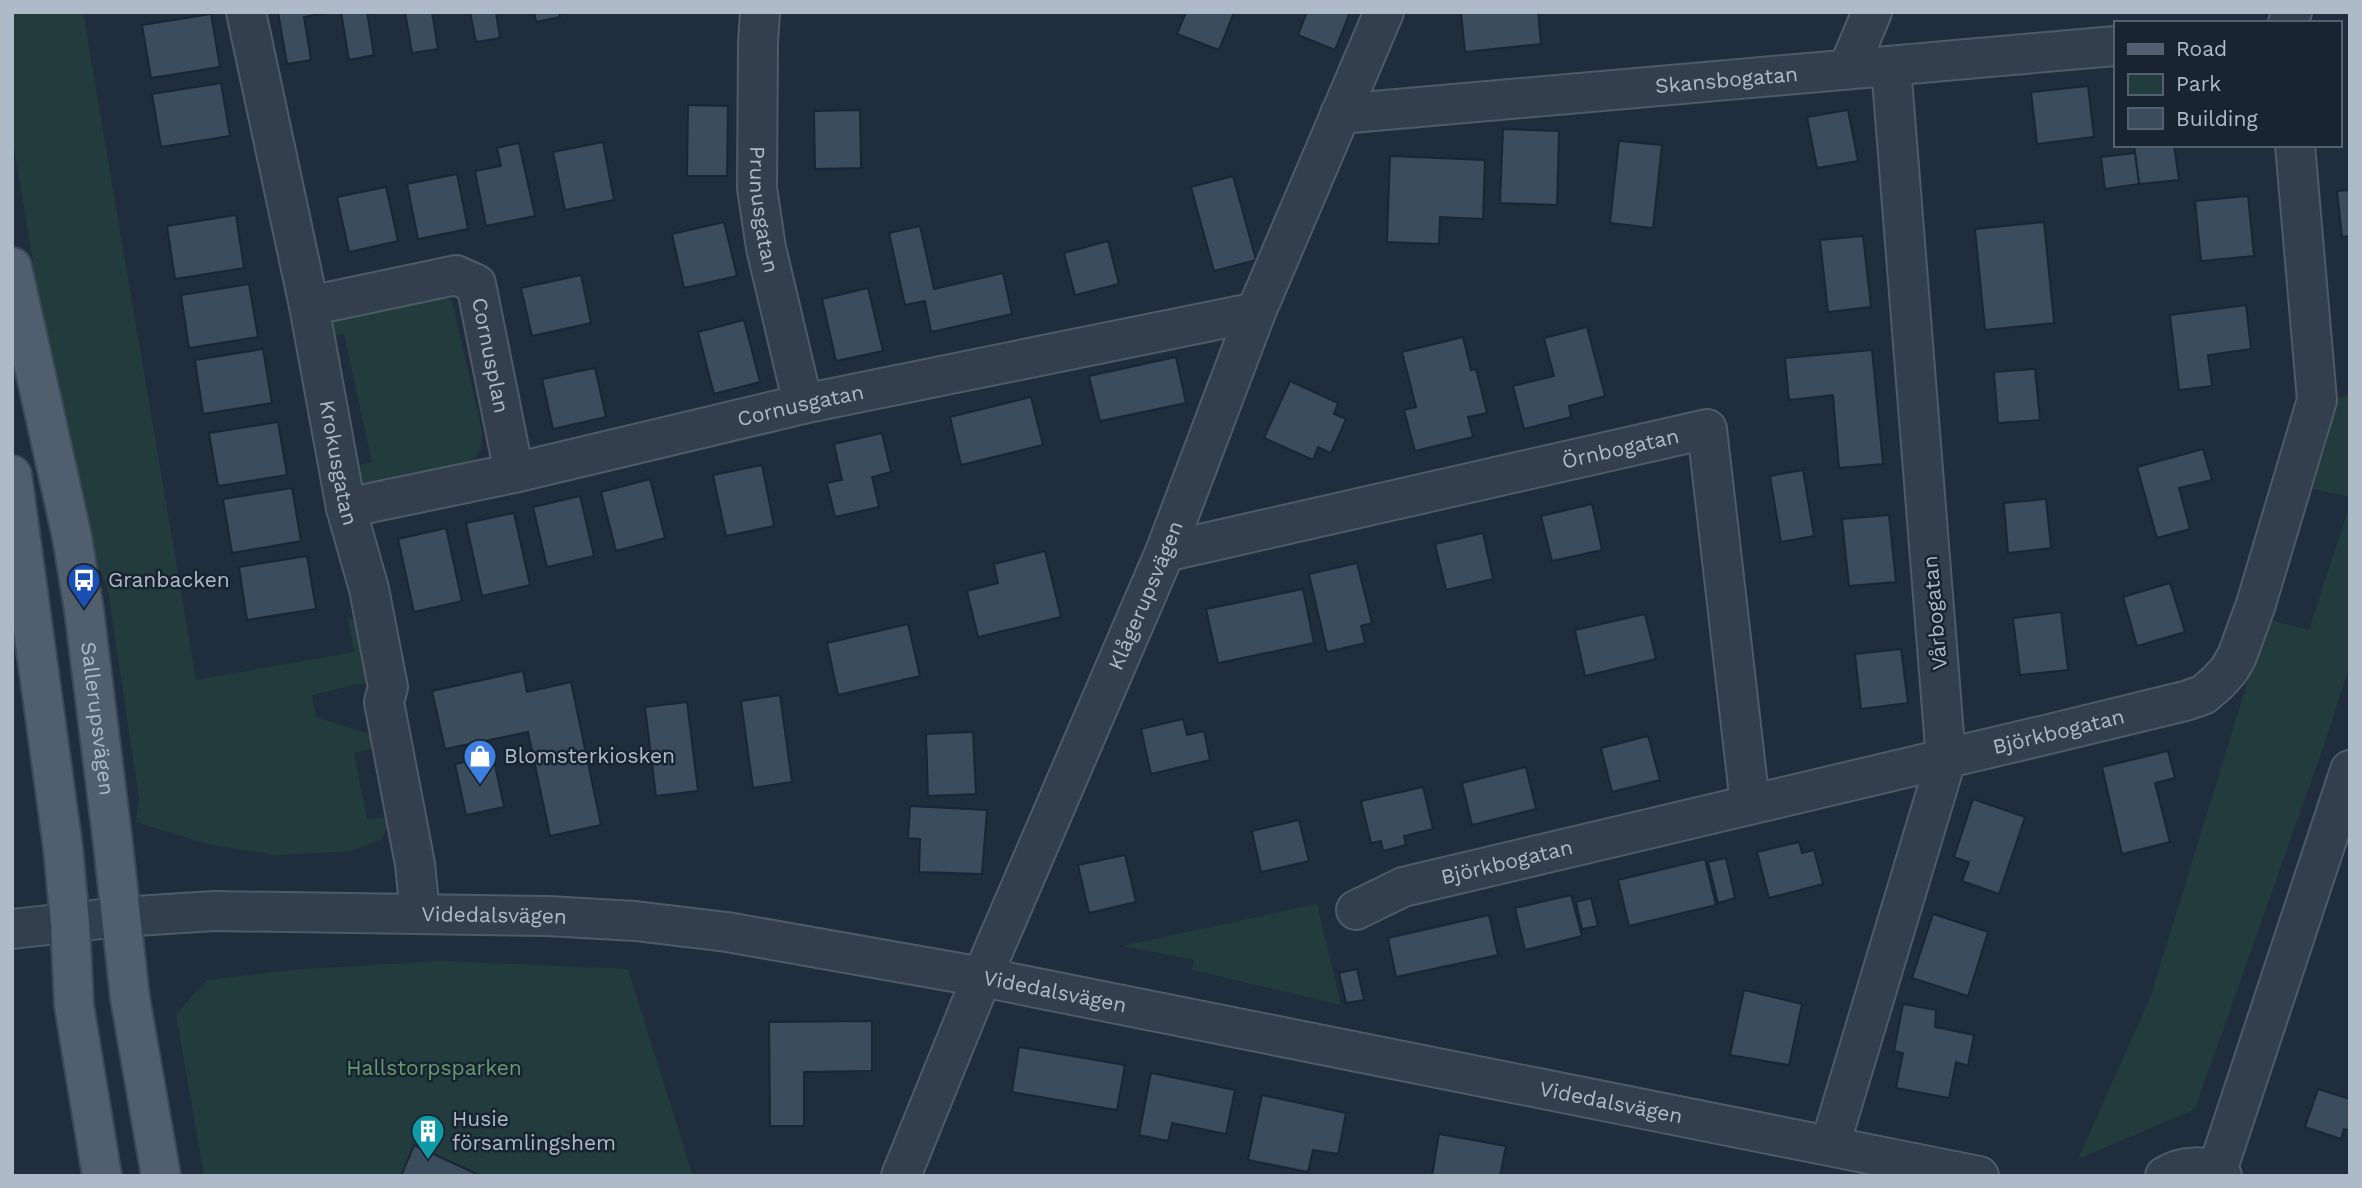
<svg xmlns="http://www.w3.org/2000/svg" width="2362" height="1188" font-family="'Work Sans',sans-serif">
	<style>
		.green { fill: #223c3e }
		.building { fill: #3b4c5d; stroke: #1b2633; stroke-width: 2 }
		.lines { fill: none; stroke-linecap: round; stroke-linejoin: round }
		.minor-casing { stroke: #4f5a67; stroke-width: 42 }
		.major-casing { stroke: #3d4856; stroke-width: 42 }
		.minor { stroke: #343f4d; stroke-width: 38 }
		.major { stroke: #515e6d; stroke-width: 38 }
		.labels { text-anchor: middle; stroke-width: 5; stroke-linejoin: round; paint-order: stroke }
		.street-label { font-size: 21px; fill: #afbac9; stroke: #192431 }
		.poi-label { font-size: 21px; fill: #afbac9; stroke: #192431; text-anchor: start }
		.park-label { font-size: 21px; fill: #639c6e; stroke: #192431 }
	</style>
	<rect width="100%" height="100%" fill="#202d3d"/>
	<g class="green">
		<polygon points="12,12 83,12 196,680 354,652 348,617 371,627 381,679 312,695 316,717 378,737 380,747 354,753 367,819 392,817 382,839 351,851 275,855 207,844 136,822 139,799 108,590 88,540 47,346 12,135"/>
		<polygon points="431,290 452,301 482,431 481,449 466,471 361,486 350,468 372,462 344,334 320,338 321,317"/>
		<polygon points="2350,395 2350,497 2313,489 2328,437 2334,399"/>
		<polygon points="2350,504 2350,664 2324,745 2195,1109 2078,1159 2150,998 2267,619 2309,630"/>
		<polygon points="1317,904 1341,1005 1192,970 1194,960 1122,946"/>
		<polygon points="441,961 628,969 693,1176 204,1176 176,1014 207,980 291,970"/>
	</g>
	<g class="building">
		<polygon points="278,12 330,12 304,17 311,60 287,64"/>
		<polygon points="341,12 367,12 374,55 349,60"/>
		<polygon points="405,12 432,12 438,49 412,53"/>
		<polygon points="470,12 496,12 500,38 476,42"/>
		<polygon points="534,12 559,12 560,17 536,22"/>
		<polygon points="1186,12 1234,12 1219,50 1177,34"/>
		<polygon points="1307,12 1350,12 1335,50 1298,35"/>
		<polygon points="1461,12 1538,12 1541,44 1465,52"/>
		<polygon points="211,14 220,67 151,78 142,25"/>
		<polygon points="221,83 230,136 161,147 152,94"/>
		<polygon points="2088,86 2094,137 2037,144 2031,92"/>
		<polygon points="688,105 728,106 727,176 687,176"/>
		<polygon points="860,110 861,168 815,169 814,111"/>
		<polygon points="1848,110 1858,161 1817,168 1807,117"/>
		<polygon points="1503,129 1559,131 1557,205 1500,203"/>
		<polygon points="1619,141 1662,145 1653,228 1610,223"/>
		<polygon points="603,142 614,200 565,210 553,152"/>
		<polygon points="519,143 535,216 486,226 475,171 501,166 497,148"/>
		<polygon points="2134,145 2174,145 2179,180 2139,184"/>
		<polygon points="2135,153 2139,184 2105,189 2101,157"/>
		<polygon points="1390,156 1485,160 1483,219 1440,217 1439,244 1387,242"/>
		<polygon points="457,174 468,229 418,239 407,184"/>
		<polygon points="1233,176 1256,260 1214,271 1191,187"/>
		<polygon points="386,187 398,241 349,252 337,197"/>
		<polygon points="2350,190 2350,236 2342,237 2337,191"/>
		<polygon points="2248,196 2254,256 2201,261 2195,201"/>
		<polygon points="236,215 244,268 175,279 167,226"/>
		<polygon points="724,222 737,276 684,288 672,234"/>
		<polygon points="2044,222 2054,323 1985,330 1975,229"/>
		<polygon points="920,226 934,289 1003,273 1012,314 931,332 925,301 905,305 889,233"/>
		<polygon points="1863,236 1871,307 1828,312 1820,240"/>
		<polygon points="1108,241 1119,284 1075,295 1064,253"/>
		<polygon points="581,275 591,323 532,336 521,288"/>
		<polygon points="249,284 258,337 189,348 181,295"/>
		<polygon points="868,288 883,351 836,361 822,299"/>
		<polygon points="2246,305 2251,349 2208,355 2212,386 2179,390 2170,315"/>
		<polygon points="744,320 760,382 714,394 698,332"/>
		<polygon points="1587,327 1605,396 1569,406 1571,417 1524,429 1513,386 1554,376 1544,338"/>
		<polygon points="1463,337 1471,370 1476,369 1487,413 1468,417 1473,437 1415,451 1404,410 1416,407 1402,352"/>
		<polygon points="263,349 272,403 203,414 195,360"/>
		<polygon points="1872,350 1883,464 1839,468 1833,395 1789,400 1785,358"/>
		<polygon points="1176,357 1186,403 1100,421 1089,376"/>
		<polygon points="595,368 606,417 553,429 542,379"/>
		<polygon points="2035,369 2040,420 1998,423 1994,372"/>
		<polygon points="1290,381 1338,403 1334,414 1346,419 1331,453 1318,447 1313,460 1264,438"/>
		<polygon points="1031,397 1043,445 961,465 950,417"/>
		<polygon points="278,422 287,475 218,486 209,433"/>
		<polygon points="882,433 891,472 872,477 879,507 835,517 827,483 842,480 834,444"/>
		<polygon points="2203,449 2212,480 2179,488 2190,529 2157,538 2137,467"/>
		<polygon points="762,465 774,526 726,536 713,475"/>
		<polygon points="1803,470 1814,536 1781,542 1770,476"/>
		<polygon points="650,479 665,538 616,551 601,492"/>
		<polygon points="292,488 301,541 232,553 223,499"/>
		<polygon points="580,496 594,556 547,567 533,507"/>
		<polygon points="2046,499 2051,548 2008,553 2004,503"/>
		<polygon points="1592,504 1602,550 1552,561 1541,516"/>
		<polygon points="514,513 530,585 482,596 466,523"/>
		<polygon points="1889,515 1896,582 1849,586 1842,519"/>
		<polygon points="446,528 462,601 414,612 398,539"/>
		<polygon points="1483,533 1493,579 1446,590 1435,544"/>
		<polygon points="1045,551 1061,617 978,637 967,591 998,583 994,564"/>
		<polygon points="307,556 316,609 247,620 239,567"/>
		<polygon points="1357,563 1372,623 1361,626 1365,643 1327,652 1309,574"/>
		<polygon points="2170,583 2185,632 2137,646 2123,597"/>
		<polygon points="1303,589 1314,643 1218,663 1206,609"/>
		<polygon points="2061,612 2068,670 2020,675 2013,618"/>
		<polygon points="1645,614 1656,659 1585,676 1575,630"/>
		<polygon points="908,624 920,676 838,695 827,643"/>
		<polygon points="1901,649 1908,703 1861,709 1855,654"/>
		<polygon points="523,671 527,692 571,682 601,825 550,836 528,732 445,749 432,691"/>
		<polygon points="780,695 792,782 753,788 741,701"/>
		<polygon points="687,702 698,791 656,796 645,707"/>
		<polygon points="1183,719 1187,735 1204,731 1210,760 1151,774 1141,729"/>
		<polygon points="973,732 976,794 928,796 926,734"/>
		<polygon points="1648,736 1660,780 1612,792 1601,748"/>
		<polygon points="2168,751 2175,778 2155,783 2170,842 2122,854 2102,767"/>
		<polygon points="493,756 504,807 466,815 455,764"/>
		<polygon points="1526,767 1536,809 1472,825 1462,783"/>
		<polygon points="1423,787 1433,829 1404,836 1406,845 1383,851 1381,841 1371,843 1361,801"/>
		<polygon points="1973,799 2025,817 1999,894 1962,881 1969,862 1954,857"/>
		<polygon points="910,806 987,810 982,874 919,872 920,839 908,838"/>
		<polygon points="1299,820 1309,861 1261,872 1252,831"/>
		<polygon points="1799,842 1802,853 1814,850 1823,884 1769,898 1757,852"/>
		<polygon points="1125,855 1136,902 1089,913 1078,865"/>
		<polygon points="1726,858 1735,898 1718,903 1708,862"/>
		<polygon points="1705,859 1716,905 1629,926 1618,880"/>
		<polygon points="1571,895 1582,936 1525,950 1515,908"/>
		<polygon points="1591,898 1598,926 1582,929 1576,902"/>
		<polygon points="1933,914 1988,932 1968,996 1912,978"/>
		<polygon points="1489,915 1498,955 1396,977 1388,938"/>
		<polygon points="1357,969 1364,1000 1346,1003 1339,973"/>
		<polygon points="1744,990 1802,1004 1789,1065 1730,1055"/>
		<polygon points="1903,1004 1936,1010 1935,1027 1974,1035 1968,1066 1956,1062 1949,1098 1896,1088 1903,1053 1894,1051"/>
		<polygon points="872,1021 872,1071 804,1072 804,1126 770,1126 769,1022"/>
		<polygon points="1019,1047 1125,1065 1117,1110 1012,1092"/>
		<polygon points="1151,1073 1235,1090 1226,1134 1172,1123 1168,1141 1139,1135"/>
		<polygon points="2318,1089 2350,1099 2350,1131 2344,1129 2341,1139 2305,1127"/>
		<polygon points="1262,1095 1346,1113 1338,1154 1313,1150 1308,1172 1248,1160"/>
		<polygon points="1439,1134 1506,1146 1500,1176 1432,1176"/>
		<polygon points="414,1145 481,1176 401,1176"/>
	</g>
	<g class="lines">
		<defs>
			<g id="minor">
				<path id="s1" d="M 246,12 L 309,306 L 346,508 L 369,589 L 388,687 L 384,702 L 415,864 L 420,913"/>
				<path id="s2" d="M 760,12 L 758,42 L 757,188 L 766,248 L 803,404"/>
				<polyline points="2288,23 2292,12"/>
				<polyline points="1848,69 1872,12"/>
				<path id="s3" d="M 1340,114 L 2115,46"/>
				<path id="s4" d="M 309,306 L 456,275 L 476,284 L 514,473"/>
				<path id="s5" d="M 346,508 L 514,473 L 803,404 L 1256,312"/>
				<path id="s6" d="M 1165,552 L 1707,429 L 1750,804"/>
				<path id="s7" d="M 1356,910 L 1403,887 C 1664,824 1925,765 2185,701 L 2203,695 L 2217,683 L 2229,670 L 2237,656 L 2256,604 L 2317,400 L 2295,145"/>
				<path id="s8" d="M 12,929 L 120,917 L 214,911 L 548,916 L 635,921 L 727,932 L 982,977 L 1979,1176"/>
				<polyline points="1830,1145 1946,760 1891,66"/>
				<polyline points="2217,1171 2350,770"/>
				<path id="s9" d="M 901,1176 L 982,977 L 1165,552 L 1256,312 L 1384,12"/>
				<path d="M 2165,1176 C 2181,1166 2207,1163 2222,1176"/>
			</g>
			<g id="major">
				<path id="s10" d="M 12,267 L 72,537 L 84,610 L 113,844 L 130,998 L 161,1176"/>
				<polyline points="12,475 63,848 70,923 74,1005 102,1176"/>
			</g>
		</defs>
		<use href="#minor" class="minor-casing"/>
		<use href="#major" class="major-casing"/>
		<use href="#minor" class="minor"/>
		<use href="#major" class="major"/>
	</g>
	<defs>
		<symbol id="bus-pin" viewBox="-11 -11 22 30"><path d="M0 17L-7.5 6A9.5 9.5 0 1 1 7.5 6Z" fill="#1a4fb4" stroke="#192431"/><path d="M-5-6H5V4H4V6H2V4H-2V6H-4V4H-5ZM-3.5-4V0h7V-4ZM-3.5 1.2v1.5H-2V1.2ZM2 1.2v1.5H3.5V1.2Z" fill="#fff"/></symbol>
		<symbol id="shop-pin" viewBox="-11 -11 22 30"><path d="M0 17L-7.5 6A9.5 9.5 0 1 1 7.5 6Z" fill="#3f7fe0" stroke="#192431"/><path d="M-5-2.5h2.3a2.7 3.5 0 0 1 5.4 0H5L5.5 6h-11ZM-1.5-2.5h3a1.5 2.3 0 0 0-3 0Z" fill="#fff"/></symbol>
		<symbol id="building-pin" viewBox="-11 -11 22 30"><path d="M0 17L-7.5 6A9.5 9.5 0 1 1 7.5 6Z" fill="#0f9aa8" stroke="#192431"/><path d="M-4-6H4V6H1V3H-1V6H-4ZM-2.5-4.3h1.7v1.8h-1.7ZM.8-4.3h1.7v1.8H.8ZM-2.5-1h1.7V.8h-1.7ZM.8-1h1.7V.8H.8Z" fill="#fff"/></symbol>
	</defs>
	<g fill-rule="evenodd">
		<use href="#bus-pin" x="65" y="561" width="38" height="52"/>
		<use href="#shop-pin" x="461" y="737" width="38" height="52"/>
		<use href="#building-pin" x="409" y="1112" width="38" height="52"/>
	</g>
	<g class="labels">
		<g class="street-label">
			<text dy="7" stroke="none"><textPath href="#s3" startOffset="388">Skansbogatan</textPath></text>
			<text dy="7" stroke="none"><textPath href="#s2" startOffset="198">Prunusgatan</textPath></text>
			<text dy="7" stroke="none"><textPath href="#s4" startOffset="245">Cornusplan</textPath></text>
			<text dy="7" stroke="none"><textPath href="#s5" startOffset="466">Cornusgatan</textPath></text>
			<text dy="7" stroke="none"><textPath href="#s6" startOffset="467">Örnbogatan</textPath></text>
			<text dy="7" stroke="none"><textPath href="#s1" startOffset="460">Krokusgatan</textPath></text>
			<text dy="7" stroke="none"><textPath href="#s9" startOffset="630">Klågerupsvägen</textPath></text>
			<text transform="translate(1935 613) rotate(-95)" y="7">Vårbogatan</text>
			<text dy="7" stroke="none"><textPath href="#s10" startOffset="460">Sallerupsvägen</textPath></text>
			<text dy="7" stroke="none"><textPath href="#s7" startOffset="726">Björkbogatan</textPath></text>
			<text dy="7" stroke="none"><textPath href="#s7" startOffset="159">Björkbogatan</textPath></text>
			<text dy="7" stroke="none"><textPath href="#s8" startOffset="483">Videdalsvägen</textPath></text>
			<text dy="7" stroke="none"><textPath href="#s8" startOffset="1050">Videdalsvägen</textPath></text>
			<text dy="7" stroke="none"><textPath href="#s8" startOffset="1617">Videdalsvägen</textPath></text>
		</g>
		<g class="poi-label">
			<text x="108" y="587">Granbacken</text>
			<text x="504" y="763">Blomsterkiosken</text>
			<text x="452" y="1126">Husie<tspan x="452" dy="24">församlingshem</tspan></text>
		</g>
		<g class="park-label">
			<text x="434" y="1075">Hallstorpsparken</text>
		</g>
	</g>
	<rect width="2362" height="1188" fill="none" stroke="#afbac9" stroke-width="28"/>
	<rect x="2114" y="21" width="228" height="126" fill="#192431" stroke="#55606e" stroke-width="2"/>
	<rect x="2128" y="44" width="35" height="10" fill="#515e6d" stroke="#55606e" stroke-width="2"/>
	<text x="2176" y="56" font-size="21" fill="#afbac9">Road</text>
	<rect x="2128" y="74" width="35" height="21" fill="#223c3e" stroke="#55606e" stroke-width="2"/>
	<text x="2176" y="91" font-size="21" fill="#afbac9">Park</text>
	<rect x="2128" y="108" width="35" height="21" fill="#3b4c5d" stroke="#55606e" stroke-width="2"/>
	<text x="2176" y="126" font-size="21" fill="#afbac9">Building</text>
</svg>
